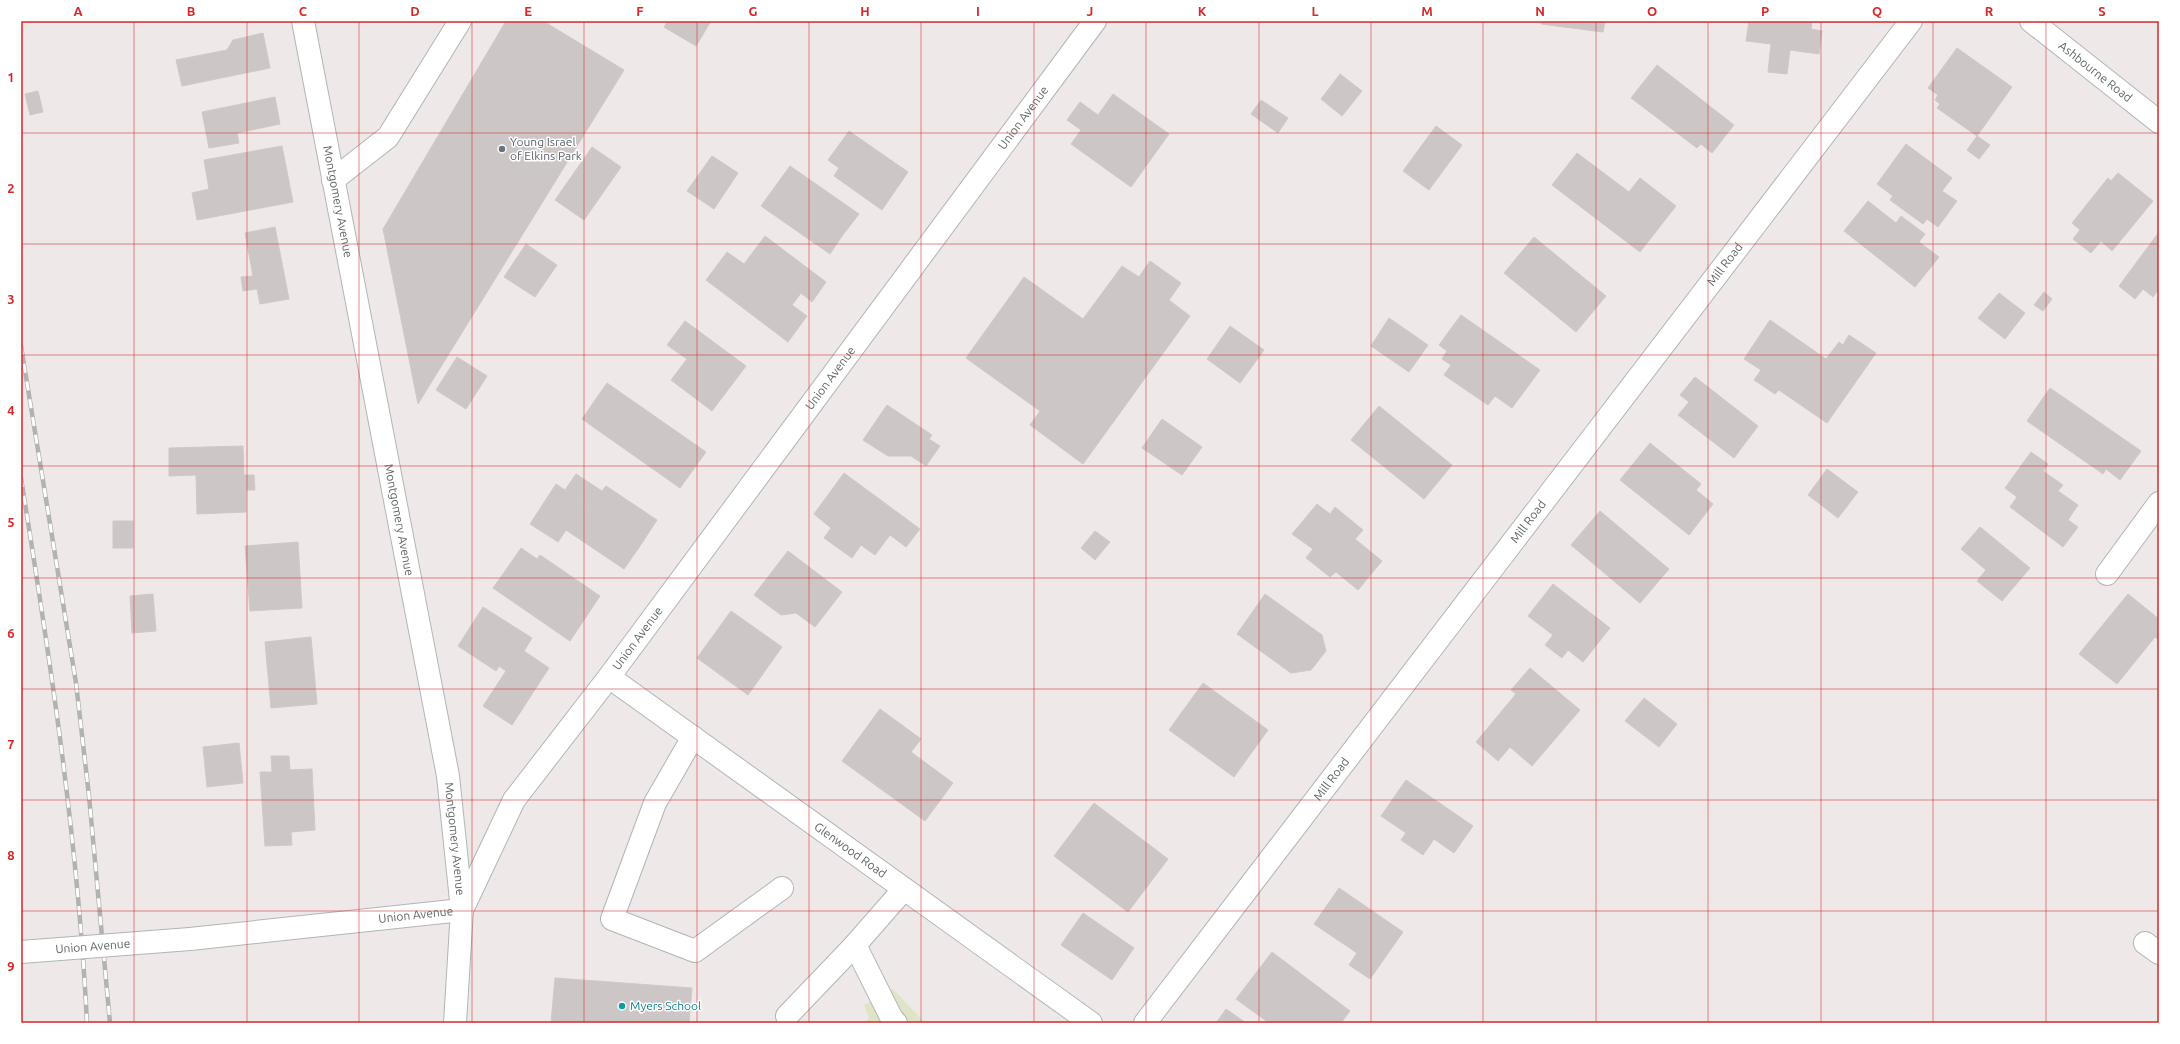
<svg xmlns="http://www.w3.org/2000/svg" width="2180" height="1044" font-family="Ubuntu,sans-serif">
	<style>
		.green { fill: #dfe4c7 }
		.building { fill: #cdc6c6; stroke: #d4c6c8 }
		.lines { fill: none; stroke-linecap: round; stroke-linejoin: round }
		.minor-casing { stroke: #b0b6b5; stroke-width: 24 }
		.minor { stroke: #fff; stroke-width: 22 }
		.rail-casing { stroke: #b1b2b2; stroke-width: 4.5 }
		.rail { stroke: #fff; stroke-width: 3; stroke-dasharray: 9; stroke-linecap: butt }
		.minor-bridge-casing { stroke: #b0b6b5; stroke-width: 24; stroke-linecap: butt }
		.minor-bridge { stroke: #fff; stroke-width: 22 }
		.grid { fill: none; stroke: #d62828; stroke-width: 1; stroke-opacity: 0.55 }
		.worship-dot { fill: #6b7280; stroke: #fff; stroke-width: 1.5 }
		.culture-dot { fill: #0f9aa8; stroke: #fff; stroke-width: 1.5 }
		.labels { text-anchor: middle; stroke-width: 3; stroke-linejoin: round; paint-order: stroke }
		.street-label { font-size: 12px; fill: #5f6664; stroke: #fff }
		.worship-label { font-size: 12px; fill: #5b616d; stroke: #fff; text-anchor: start }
		.culture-label { font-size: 12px; fill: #0d838f; stroke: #fff; text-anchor: start }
		.neatline { fill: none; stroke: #d62828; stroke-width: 1.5 }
		.grid-label { font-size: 13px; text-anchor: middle; font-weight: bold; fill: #d62828 }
	</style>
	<rect width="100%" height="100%" fill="#efe8e8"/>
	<polygon class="green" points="893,989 925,1023 865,1023 869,1018 864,1005"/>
	<g class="building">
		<polygon points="506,21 543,21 624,70 418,404 383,229"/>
		<polygon points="668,21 711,21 696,46 664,27"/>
		<polygon points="1542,21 1605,21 1603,32 1541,24"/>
		<polygon points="1749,21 1812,21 1811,29 1822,31 1819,54 1790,50 1787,74 1768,72 1771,44 1746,41"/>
		<polygon points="263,33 270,68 182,86 176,60 227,50 233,40"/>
		<polygon points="1957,48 2012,87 1977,136 1937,108 1940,104 1935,100 1938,95 1928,88"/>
		<polygon points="1657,65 1734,125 1712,153 1701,144 1697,148 1631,98"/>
		<polygon points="1340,74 1362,91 1342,116 1321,99"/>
		<polygon points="38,91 43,112 30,115 25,94"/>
		<polygon points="1113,94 1169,134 1131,187 1071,144 1081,130 1067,120 1080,102 1098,115"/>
		<polygon points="275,97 280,124 237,133 239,143 209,148 202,112"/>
		<polygon points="1261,100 1288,118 1278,133 1251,114"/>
		<polygon points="1436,126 1462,145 1429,190 1403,171"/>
		<polygon points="849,131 908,172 882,210 834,176 839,168 828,160"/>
		<polygon points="1977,136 1990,145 1979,159 1967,150"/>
		<polygon points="1906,144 1952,178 1942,191 1957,201 1938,227 1927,219 1923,224 1890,200 1893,196 1877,184"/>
		<polygon points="282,146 293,202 197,220 192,193 209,189 204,160"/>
		<polygon points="592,147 621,167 584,220 555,200"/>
		<polygon points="1577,153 1629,192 1640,178 1676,206 1640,252 1552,185"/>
		<polygon points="712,156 738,173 714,209 687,191"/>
		<polygon points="790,166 859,214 842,236 774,188"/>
		<polygon points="2118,173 2153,201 2112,251 2101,241 2091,253 2073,239 2080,230 2072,223 2108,178 2111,181"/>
		<polygon points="774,188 842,236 830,254 761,206"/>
		<polygon points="1868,201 1896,223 1901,216 1925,234 1919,242 1939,257 1915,287 1844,231"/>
		<polygon points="275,227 289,299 260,304 257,289 243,291 241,277 253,276 245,233"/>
		<polygon points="2159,232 2159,289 2153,297 2143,289 2135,299 2119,286"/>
		<polygon points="765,236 826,282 812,302 801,293 792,305 807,316 788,342 706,280 727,252 744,264"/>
		<polygon points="1534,237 1606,296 1576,332 1504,273"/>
		<polygon points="526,244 557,265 535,297 504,277"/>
		<polygon points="1150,261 1181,283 1169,300 1190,316 1083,464 1030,425 1040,411 966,358 1024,277 1083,319 1122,266 1139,277"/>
		<polygon points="2044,292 2052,299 2043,311 2034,305"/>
		<polygon points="1999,293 2025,313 2005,339 1978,318"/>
		<polygon points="1461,315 1540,370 1512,408 1495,396 1488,405 1444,375 1451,365 1442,359 1447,351 1439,345"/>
		<polygon points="1389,318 1428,345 1409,372 1371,346"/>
		<polygon points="1770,320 1826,359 1839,342 1843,345 1849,335 1876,353 1827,423 1779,390 1775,394 1754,380 1761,370 1744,359"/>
		<polygon points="685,321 746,366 712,411 671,380 687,359 667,345"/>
		<polygon points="1230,326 1264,350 1240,383 1207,359"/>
		<polygon points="457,357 487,376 466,409 436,390"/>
		<polygon points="1695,377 1758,426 1734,458 1678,415 1689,402 1680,395"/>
		<polygon points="607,383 706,452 680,488 582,419"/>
		<polygon points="2050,388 2141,451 2120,480 2106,469 2103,474 2027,421"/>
		<polygon points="887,405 932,435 929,439 940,446 926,466 911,456 888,456 863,440"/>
		<polygon points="1379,406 1452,465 1424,499 1351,440"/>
		<polygon points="1162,419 1202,447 1182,475 1142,448"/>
		<polygon points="1650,443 1701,484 1696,490 1713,504 1689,535 1620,480"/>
		<polygon points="243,446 244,475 254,475 255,490 246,490 246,512 197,514 196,475 169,476 169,448"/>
		<polygon points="2031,452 2048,464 2043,471 2063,485 2058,491 2078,505 2068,520 2078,527 2063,547 2010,507 2017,497 2005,488"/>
		<polygon points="1827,469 1858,492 1838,518 1808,495"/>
		<polygon points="844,473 920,529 906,547 890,535 875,555 861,545 852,558 824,538 831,528 814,514"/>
		<polygon points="576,474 602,491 606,486 657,520 640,546 588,511 590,507 565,490"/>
		<polygon points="556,484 590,507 588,511 640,546 624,569 566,530 558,542 530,524"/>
		<polygon points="1317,504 1330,514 1335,507 1363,530 1355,539 1382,561 1358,590 1336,572 1330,577 1306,558 1313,549 1292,534"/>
		<polygon points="1600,511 1669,569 1640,603 1571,545"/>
		<rect x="113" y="521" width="20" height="27"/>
		<polygon points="1980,527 2030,568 2002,601 1977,581 1986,570 1961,549"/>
		<polygon points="1095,531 1110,542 1095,560 1081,548"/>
		<polygon points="298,542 302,608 250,611 245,546"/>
		<polygon points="521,548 537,559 540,555 600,596 586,617 510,564"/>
		<polygon points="788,551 842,592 815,627 796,613 781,615 754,595"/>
		<polygon points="510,564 586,617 570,641 493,588"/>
		<polygon points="1553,584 1610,628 1583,662 1568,650 1562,658 1545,645 1553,635 1528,616"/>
		<polygon points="153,594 156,631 132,633 130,596"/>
		<polygon points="1265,594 1322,635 1326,651 1311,670 1291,673 1237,634"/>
		<polygon points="2128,594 2159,619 2159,640 2155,637 2117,684 2079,654"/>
		<polygon points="483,607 532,638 524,651 549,668 512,725 483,706 506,671 499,666 496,671 458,646"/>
		<polygon points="731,611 782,647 748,695 697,658"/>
		<polygon points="311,637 317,704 271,708 265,642"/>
		<polygon points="1530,668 1580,710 1532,766 1510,747 1498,761 1476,742 1516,694 1511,690"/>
		<polygon points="1203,683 1268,730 1234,777 1169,730"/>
		<polygon points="1644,698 1677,724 1659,747 1625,721"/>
		<polygon points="880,709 921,739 911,752 953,783 925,821 842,761"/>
		<polygon points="239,743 243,783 207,787 203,747"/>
		<polygon points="271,756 289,756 290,770 312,769 315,830 291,832 292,845 265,846 260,772 272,772"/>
		<polygon points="1406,780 1473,826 1454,853 1434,839 1423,855 1401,840 1406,833 1381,816"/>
		<polygon points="1094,803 1168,859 1128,912 1054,856"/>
		<polygon points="1339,888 1403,932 1370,979 1349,965 1357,953 1314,924"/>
		<polygon points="1083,913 1134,948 1112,980 1061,945"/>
		<polygon points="1272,952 1350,1011 1341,1023 1269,1023 1236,999"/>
		<polygon points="555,978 692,988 689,1023 551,1023"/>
		<polygon points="1226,1009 1246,1023 1216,1023"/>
	</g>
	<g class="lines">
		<defs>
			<g id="minor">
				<path id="s1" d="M 303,21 L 448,776 L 462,910 L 455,1023"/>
				<path id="s2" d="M 2031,21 L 2159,122"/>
				<polyline points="333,180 388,137 460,21"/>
				<polyline points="2107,574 2159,503"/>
				<path id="s3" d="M 609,677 L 1091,1023"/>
				<polyline points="693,737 655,803 612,919 695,951 782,888"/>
				<path id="s4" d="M 462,910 L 514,800 L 609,677 L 1095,21"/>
				<path id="s5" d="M 190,939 L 462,910"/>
				<polyline points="2145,943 2159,953"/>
				<polyline points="787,1016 855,945"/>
				<polyline points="896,1023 891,1017 855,945 904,889"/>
				<path id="s6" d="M 1145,1023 L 1911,21"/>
			</g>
		</defs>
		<use href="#minor" class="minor-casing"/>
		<use href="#minor" class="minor"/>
		<defs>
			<g id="rail">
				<polyline points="21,346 76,683 89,796 110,1023"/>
				<path d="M 21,478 C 50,659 78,840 87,1023"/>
			</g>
		</defs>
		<use href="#rail" class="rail-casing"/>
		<use href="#rail" class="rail"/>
		<defs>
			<g id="minor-bridge">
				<path id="s7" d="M 21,952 L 190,939"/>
			</g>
		</defs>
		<use href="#minor-bridge" class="minor-bridge-casing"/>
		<use href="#minor-bridge" class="minor-bridge"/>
	</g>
	<path class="grid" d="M 134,21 L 134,1023M 247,21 L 247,1023M 359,21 L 359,1023M 472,21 L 472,1023M 584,21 L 584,1023M 697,21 L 697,1023M 809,21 L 809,1023M 921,21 L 921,1023M 1034,21 L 1034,1023M 1146,21 L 1146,1023M 1259,21 L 1259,1023M 1371,21 L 1371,1023M 1483,21 L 1483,1023M 1596,21 L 1596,1023M 1708,21 L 1708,1023M 1821,21 L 1821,1023M 1933,21 L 1933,1023M 2046,21 L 2046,1023M 21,133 L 2159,133M 21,244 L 2159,244M 21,355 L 2159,355M 21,466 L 2159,466M 21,578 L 2159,578M 21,689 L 2159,689M 21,800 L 2159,800M 21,911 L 2159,911"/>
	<circle class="worship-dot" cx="502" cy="149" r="4"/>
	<circle class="culture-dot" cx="622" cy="1006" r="4"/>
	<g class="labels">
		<g class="street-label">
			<text dy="4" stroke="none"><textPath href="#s2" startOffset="82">Ashbourne Road</textPath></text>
			<text dy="4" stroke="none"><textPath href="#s4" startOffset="973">Union Avenue</textPath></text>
			<text dy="4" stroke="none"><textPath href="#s1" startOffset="184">Montgomery Avenue</textPath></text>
			<text dy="4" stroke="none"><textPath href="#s6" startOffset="955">Mill Road</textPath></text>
			<text dy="4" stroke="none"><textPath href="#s4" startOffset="649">Union Avenue</textPath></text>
			<text dy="4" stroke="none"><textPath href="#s1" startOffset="508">Montgomery Avenue</textPath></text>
			<text dy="4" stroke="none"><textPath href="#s6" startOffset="631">Mill Road</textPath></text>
			<text dy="4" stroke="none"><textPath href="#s4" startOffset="325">Union Avenue</textPath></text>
			<text dy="4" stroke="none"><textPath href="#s6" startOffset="307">Mill Road</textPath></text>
			<text dy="4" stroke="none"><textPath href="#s1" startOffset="832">Montgomery Avenue</textPath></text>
			<text dy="4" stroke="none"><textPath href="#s3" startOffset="297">Glenwood Road</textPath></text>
			<text dy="4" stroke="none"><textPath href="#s5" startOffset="227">Union Avenue</textPath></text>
			<text dy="4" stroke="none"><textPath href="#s7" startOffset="72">Union Avenue</textPath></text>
		</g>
		<g class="worship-label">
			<text x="510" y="146">Young Israel<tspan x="510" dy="14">of Elkins Park</tspan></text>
		</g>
		<g class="culture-label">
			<text x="630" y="1010">Myers School</text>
		</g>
	</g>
	<rect width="2180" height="1044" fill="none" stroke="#ffffff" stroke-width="44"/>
	<rect x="22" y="22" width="2136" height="1000" class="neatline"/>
	<g class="grid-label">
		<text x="78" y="16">A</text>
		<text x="191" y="16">B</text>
		<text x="303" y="16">C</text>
		<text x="415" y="16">D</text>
		<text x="528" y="16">E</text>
		<text x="640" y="16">F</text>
		<text x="753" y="16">G</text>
		<text x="865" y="16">H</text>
		<text x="978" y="16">I</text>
		<text x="1090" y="16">J</text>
		<text x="1202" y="16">K</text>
		<text x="1315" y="16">L</text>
		<text x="1427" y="16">M</text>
		<text x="1540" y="16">N</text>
		<text x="1652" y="16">O</text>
		<text x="1765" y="16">P</text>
		<text x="1877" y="16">Q</text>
		<text x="1989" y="16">R</text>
		<text x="2102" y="16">S</text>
		<text x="11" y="82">1</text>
		<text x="11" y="193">2</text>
		<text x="11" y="304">3</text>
		<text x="11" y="415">4</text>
		<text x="11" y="527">5</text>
		<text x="11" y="638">6</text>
		<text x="11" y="749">7</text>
		<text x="11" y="860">8</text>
		<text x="11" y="971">9</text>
	</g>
</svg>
